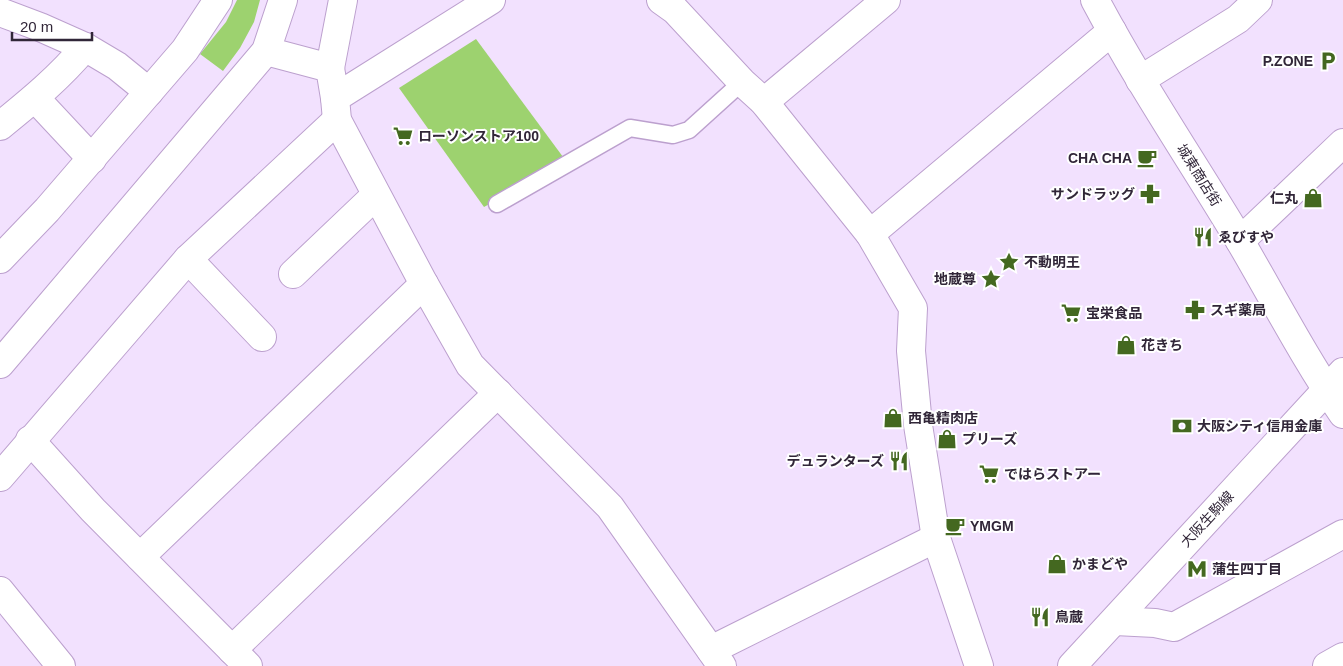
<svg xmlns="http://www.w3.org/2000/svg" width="1343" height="666" font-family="Arial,'Noto Sans JP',sans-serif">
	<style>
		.green { fill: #9dd26f }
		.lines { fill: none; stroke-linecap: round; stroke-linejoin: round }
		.lane-casing { stroke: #bca0ce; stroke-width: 19 }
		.street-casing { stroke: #bca0ce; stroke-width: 30 }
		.secondary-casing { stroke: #bca0ce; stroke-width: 30 }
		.primary-casing { stroke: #bca0ce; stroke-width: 30 }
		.lane { stroke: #fff; stroke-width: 16 }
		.street { stroke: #fff; stroke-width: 28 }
		.secondary { stroke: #fff; stroke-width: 28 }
		.primary { stroke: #fff; stroke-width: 28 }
		.labels { text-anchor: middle; stroke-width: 4; stroke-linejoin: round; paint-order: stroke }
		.poi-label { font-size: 14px; font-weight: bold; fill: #312638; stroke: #fff; text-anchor: start }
		.street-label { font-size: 14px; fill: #312638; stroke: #fff }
	</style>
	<rect width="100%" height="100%" fill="#f2e1fe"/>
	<g class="green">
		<polygon points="237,0 260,0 254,22 240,48 223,71 200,54 226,22"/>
		<polygon points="476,39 566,161 484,207 399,88"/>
	</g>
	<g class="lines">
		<defs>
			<polyline id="lane" points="497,204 630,128 673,135 689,130 742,82"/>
			<g id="street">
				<polyline points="661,0 675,10 742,82 764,102 870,234 913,308 911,351 918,425 936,538 979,666"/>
				<path d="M 1095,0 C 1139,83 1192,161 1240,241 C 1274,299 1305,359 1343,414"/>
				<polyline points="0,12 40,27 85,47 117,66 149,92"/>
				<polyline points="266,51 330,68 335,98"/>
				<polyline points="330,68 343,0"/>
				<polyline points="1140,80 1238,19 1258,0"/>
				<polyline points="35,98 92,159"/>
				<polyline points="764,102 886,0"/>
				<path d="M 0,126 C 31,101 60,77 85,47"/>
				<polyline points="870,234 1112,31"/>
				<polyline points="1240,241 1343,143"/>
				<polyline points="0,259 47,210 185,50 218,0"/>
				<polyline points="188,259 262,337"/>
				<polyline points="293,274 376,195"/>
				<polyline points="30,440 93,510 248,666"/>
				<polyline points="0,477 188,259 337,120"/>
				<polyline points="140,557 424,284"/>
				<polyline points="0,591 61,666"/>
				<polyline points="1115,621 1155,623 1174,627 1343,534"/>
				<polyline points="232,650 498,393"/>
				<polyline points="711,650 936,538"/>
				<polyline points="1327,666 1343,657"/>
			</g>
			<g id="secondary">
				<polyline points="491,0 335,98 337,120 424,284 470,365 610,507 722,666"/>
				<polyline points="0,364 266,51 283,0"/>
			</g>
			<polyline id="primary" points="1072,666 1343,372"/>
		</defs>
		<use href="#lane" class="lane-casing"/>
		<use href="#street" class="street-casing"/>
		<use href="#secondary" class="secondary-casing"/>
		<use href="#primary" class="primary-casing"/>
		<use href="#lane" class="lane"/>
		<use href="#street" class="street"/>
		<use href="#secondary" class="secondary"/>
		<use href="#primary" class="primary"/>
	</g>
	<defs>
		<symbol id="parking-bare" viewBox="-9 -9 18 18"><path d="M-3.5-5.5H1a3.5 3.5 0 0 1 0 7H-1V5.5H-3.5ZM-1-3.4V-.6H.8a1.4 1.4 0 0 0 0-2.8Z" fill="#446820" stroke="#fff" stroke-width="2.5" paint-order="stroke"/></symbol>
		<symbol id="supermarket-bare" viewBox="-9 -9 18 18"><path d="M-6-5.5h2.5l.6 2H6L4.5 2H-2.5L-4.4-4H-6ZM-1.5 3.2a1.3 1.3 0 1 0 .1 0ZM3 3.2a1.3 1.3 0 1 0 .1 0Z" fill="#446820" stroke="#fff" stroke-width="2.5" paint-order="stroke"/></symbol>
		<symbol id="cafe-bare" viewBox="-9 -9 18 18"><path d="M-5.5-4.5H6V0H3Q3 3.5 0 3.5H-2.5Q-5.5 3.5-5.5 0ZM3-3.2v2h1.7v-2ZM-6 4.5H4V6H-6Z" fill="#446820" stroke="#fff" stroke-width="2.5" paint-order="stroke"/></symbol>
		<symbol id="pharmacy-bare" viewBox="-9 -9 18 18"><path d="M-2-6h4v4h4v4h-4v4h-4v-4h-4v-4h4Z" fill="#446820" stroke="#fff" stroke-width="2.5" paint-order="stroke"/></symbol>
		<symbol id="shop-bare" viewBox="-9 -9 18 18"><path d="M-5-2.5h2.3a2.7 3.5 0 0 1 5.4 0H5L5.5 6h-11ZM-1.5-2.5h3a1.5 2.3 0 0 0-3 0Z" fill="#446820" stroke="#fff" stroke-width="2.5" paint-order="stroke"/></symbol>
		<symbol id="restaurant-bare" viewBox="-9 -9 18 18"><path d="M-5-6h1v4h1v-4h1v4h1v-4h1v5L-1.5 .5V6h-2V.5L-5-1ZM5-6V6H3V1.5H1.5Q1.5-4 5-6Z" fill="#446820" stroke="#fff" stroke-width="2.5" paint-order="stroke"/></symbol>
		<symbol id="sight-bare" viewBox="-9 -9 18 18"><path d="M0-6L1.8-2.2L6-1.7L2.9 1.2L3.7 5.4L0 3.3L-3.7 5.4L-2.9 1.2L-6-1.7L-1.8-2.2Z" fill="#446820" stroke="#fff" stroke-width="2.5" paint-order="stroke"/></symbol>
		<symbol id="bank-bare" viewBox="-9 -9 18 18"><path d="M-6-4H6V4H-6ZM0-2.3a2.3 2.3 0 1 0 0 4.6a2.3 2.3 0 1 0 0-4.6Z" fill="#446820" stroke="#fff" stroke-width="2.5" paint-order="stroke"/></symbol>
		<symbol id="metro-bare" viewBox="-9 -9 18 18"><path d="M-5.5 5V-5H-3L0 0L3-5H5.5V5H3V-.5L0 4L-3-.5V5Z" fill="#446820" stroke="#fff" stroke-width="2.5" paint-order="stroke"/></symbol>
	</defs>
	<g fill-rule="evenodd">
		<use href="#parking-bare" x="1314" y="47" width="28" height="28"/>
		<use href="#supermarket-bare" x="389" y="122" width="28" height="28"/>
		<use href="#cafe-bare" x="1133" y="144" width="28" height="28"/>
		<use href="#pharmacy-bare" x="1136" y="180" width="28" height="28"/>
		<use href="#shop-bare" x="1299" y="184" width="28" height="28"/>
		<use href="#restaurant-bare" x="1189" y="223" width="28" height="28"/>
		<use href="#sight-bare" x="995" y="248" width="28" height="28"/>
		<use href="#sight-bare" x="977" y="265" width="28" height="28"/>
		<use href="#pharmacy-bare" x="1181" y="296" width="28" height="28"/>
		<use href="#supermarket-bare" x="1057" y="299" width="28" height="28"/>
		<use href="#shop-bare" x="1112" y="331" width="28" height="28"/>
		<use href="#shop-bare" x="879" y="404" width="28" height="28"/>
		<use href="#bank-bare" x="1168" y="412" width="28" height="28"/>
		<use href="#shop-bare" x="933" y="425" width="28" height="28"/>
		<use href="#restaurant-bare" x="885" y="447" width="28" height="28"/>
		<use href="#supermarket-bare" x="975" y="460" width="28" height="28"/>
		<use href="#cafe-bare" x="941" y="512" width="28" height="28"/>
		<use href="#shop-bare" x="1043" y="550" width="28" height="28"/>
		<use href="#metro-bare" x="1183" y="555" width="28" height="28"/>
		<use href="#restaurant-bare" x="1026" y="603" width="28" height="28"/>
	</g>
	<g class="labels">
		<g class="poi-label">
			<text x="1313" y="66" text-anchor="end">P.ZONE</text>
			<text x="418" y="141">ローソンストア100</text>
			<text x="1132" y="163" text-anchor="end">CHA CHA</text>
			<text x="1135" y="199" text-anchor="end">サンドラッグ</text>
			<text x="1298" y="203" text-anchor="end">仁丸</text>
			<text x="1218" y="242">ゑびすや</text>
			<text x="1024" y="267">不動明王</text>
			<text x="976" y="284" text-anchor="end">地蔵尊</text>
			<text x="1210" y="315">スギ薬局</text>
			<text x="1086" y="318">宝栄食品</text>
			<text x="1141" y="350">花きち</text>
			<text x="908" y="423">西亀精肉店</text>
			<text x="1197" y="431">大阪シティ信用金庫</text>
			<text x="962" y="444">プリーズ</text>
			<text x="884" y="466" text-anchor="end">デュランターズ</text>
			<text x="1004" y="479">ではらストアー</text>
			<text x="970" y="531">YMGM</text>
			<text x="1072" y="569">かまどや</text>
			<text x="1212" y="574">蒲生四丁目</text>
			<text x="1055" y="622">鳥蔵</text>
		</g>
		<g class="street-label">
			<text transform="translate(1199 175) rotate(58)" y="5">城東商店街</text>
			<text transform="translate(1207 519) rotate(-47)" y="5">大阪生駒線</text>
		</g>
	</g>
	<path d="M12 32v8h80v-8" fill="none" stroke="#312638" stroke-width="2.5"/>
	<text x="20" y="32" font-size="15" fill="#312638" stroke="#ffffff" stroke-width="4" paint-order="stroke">20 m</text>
</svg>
